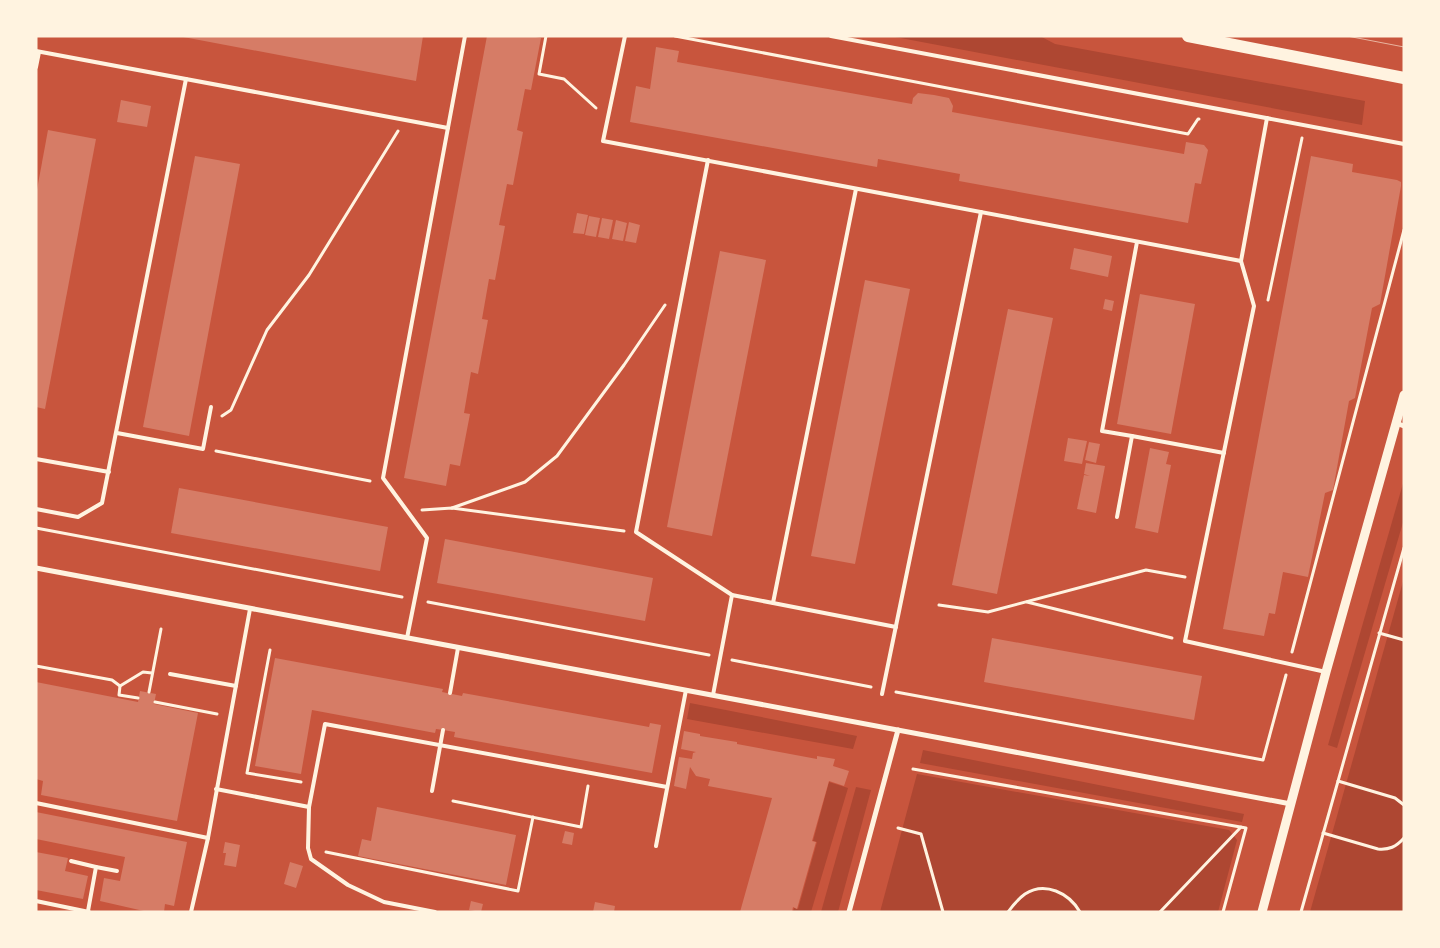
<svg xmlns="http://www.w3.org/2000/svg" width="1440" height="948" font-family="'Nunito Sans',sans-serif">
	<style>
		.green { fill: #ae4732 }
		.building { fill: #d67c66 }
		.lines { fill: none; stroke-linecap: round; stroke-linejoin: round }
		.path { stroke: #fff3e0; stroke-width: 3 }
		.service { stroke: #fff3e0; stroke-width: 4 }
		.minor { stroke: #fff3e0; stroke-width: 5 }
		.tertiary { stroke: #fff3e0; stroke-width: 9 }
		.primary { stroke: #fff3e0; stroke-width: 12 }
		.tram { stroke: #e9b49f; stroke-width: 1 }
	</style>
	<rect width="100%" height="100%" fill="#c8553d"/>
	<g class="green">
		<polygon points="890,36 1040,36 1055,44 1365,101 1362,125"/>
		<polygon points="1404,480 1404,519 1337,748 1328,745"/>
		<polygon points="1404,578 1404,912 1310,912"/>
		<polygon points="690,703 857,736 853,749 687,719"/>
		<polygon points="923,750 1244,814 1242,822 920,763"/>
		<polygon points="917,774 1229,830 1237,840 1218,912 880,912"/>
		<polygon points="829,782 848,788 811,912 793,912 794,908 798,909 817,842 813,841"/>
		<polygon points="856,787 871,790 838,912 821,912"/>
	</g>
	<g class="building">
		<polygon points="178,36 423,36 416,81"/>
		<polygon points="487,36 531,36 541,38 531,90 525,89 517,130 523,132 513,185 507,184 499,225 505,226 495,280 489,279 482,319 488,320 478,374 471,372 464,413 470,414 460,466 450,464 446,486 404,478"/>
		<polygon points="656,47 679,51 677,62 912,104 913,98 918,93 934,95 949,98 953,106 952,112 1145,147 1184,154 1186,142 1204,145 1208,150 1201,184 1195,183 1188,223 959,181 960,174 878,159 877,167 630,122 636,86 650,89"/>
		<polygon points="121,100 151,106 147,127 117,122"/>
		<polygon points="48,130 96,139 45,409 36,407 36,195"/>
		<polygon points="195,156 240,164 189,436 143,427"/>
		<polygon points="1311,156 1353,164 1352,172 1397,180 1401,182 1401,186 1380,304 1372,308 1355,398 1349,401 1333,490 1325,493 1308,577 1283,572 1275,614 1269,613 1264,636 1223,629"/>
		<polygon points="577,213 588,215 584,234 573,233"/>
		<polygon points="589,216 600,218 596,237 585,235"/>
		<polygon points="602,218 613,220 609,239 598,237"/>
		<polygon points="616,220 627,223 623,241 612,239"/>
		<polygon points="629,222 640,225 636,243 625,241"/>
		<polygon points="1074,248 1112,256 1108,277 1070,269"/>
		<polygon points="720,251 766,260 712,536 667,527"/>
		<polygon points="865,280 910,289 855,564 811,556"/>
		<polygon points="1140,294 1195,304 1171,434 1117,424"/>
		<polygon points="1105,299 1114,301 1112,311 1103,309"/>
		<polygon points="1008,309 1053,318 997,594 952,585"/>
		<polygon points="1068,438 1087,441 1082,464 1064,461"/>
		<polygon points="1089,442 1100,444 1096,463 1085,460"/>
		<polygon points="1150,448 1169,452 1166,464 1171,465 1158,533 1135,528"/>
		<polygon points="1086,463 1105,466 1096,513 1077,509 1084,475 1090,476 1084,474"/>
		<polygon points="179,488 388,527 380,571 171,533"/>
		<polygon points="445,539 653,578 645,621 437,583"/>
		<polygon points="992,638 1202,676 1194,720 984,682"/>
		<polygon points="275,658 443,689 442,692 462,696 463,693 649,727 650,723 661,725 652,773 454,737 455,732 443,730 436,729 435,733 312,710 301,774 255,766"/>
		<polygon points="36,682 138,702 140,691 156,694 154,704 198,713 177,821 41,795 43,781 36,779"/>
		<polygon points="684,731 700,734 700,736 737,742 737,744 817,759 817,756 835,759 833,766 849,771 844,786 829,781 812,841 816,842 797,909 793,907 792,912 740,912 772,798 708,786 710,779 696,776 690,767 686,789 674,786 679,757 692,759 693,753 696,752 681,749"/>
		<polygon points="377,807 516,835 506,885 358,856 362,839 371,841"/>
		<polygon points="36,812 187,842 174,906 165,904 164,912 148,912 100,901 104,878 120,881 125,857 36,839"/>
		<polygon points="565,831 574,833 572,845 562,843"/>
		<polygon points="225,842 240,845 236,867 224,865 226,853 223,853"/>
		<polygon points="36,852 68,858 65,871 88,876 83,899 36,890"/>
		<polygon points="290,862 303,866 296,888 284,884"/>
		<polygon points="471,901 483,904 481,912 469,910"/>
		<polygon points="595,902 615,906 614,912 593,912"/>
	</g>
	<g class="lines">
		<g class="path">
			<polyline points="546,36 539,74 564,79 596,108"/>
			<polyline points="675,36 1188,134 1198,119 1199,119"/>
			<polyline points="1268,300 1302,138"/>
			<polyline points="222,416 231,410 267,330 309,275 398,131"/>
			<polyline points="216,451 370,481"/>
			<polyline points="452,508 525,482 557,456 624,365 665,305"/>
			<polyline points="422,510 452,508 624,531"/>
			<polyline points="36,528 402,597"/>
			<polyline points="428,602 709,655"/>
			<polyline points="1027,602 1172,638"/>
			<polyline points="939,605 988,612 1146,570 1185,577"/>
			<polyline points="1379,633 1404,640"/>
			<polyline points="270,650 247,773 301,782"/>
			<polyline points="1292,652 1404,230"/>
			<polyline points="732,660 871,687"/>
			<polyline points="36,666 112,680 120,686 119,695 138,698"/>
			<polyline points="120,686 143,672 152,673"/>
			<polyline points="149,692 161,629"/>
			<polyline points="896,692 1263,760 1286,675"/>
			<polyline points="155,702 217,714"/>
			<polyline points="913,769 1246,828 1223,912"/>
			<polyline points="1338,781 1395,798 1404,805"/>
			<polyline points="453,801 581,827 588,786"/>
			<polyline points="898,828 921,834 943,912"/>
			<path d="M 1323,833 L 1378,849 C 1389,850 1396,847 1404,838"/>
			<polyline points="326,852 518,891 533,817"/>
			<path d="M 1008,912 C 1013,905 1018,899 1025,894 C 1045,881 1069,893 1080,912"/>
			<polyline points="1160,912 1241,827"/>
			<polyline points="1301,912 1404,548"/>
		</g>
		<g class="service">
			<polyline points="625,36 603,141 1241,261"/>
			<polyline points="831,36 1404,144"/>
			<polyline points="36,51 448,128"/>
			<polyline points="36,67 39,52"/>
			<polyline points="1267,118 1241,261 1254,306 1185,641 1326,672"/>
			<polyline points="708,160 636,532 732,595 773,603 856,189"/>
			<polyline points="117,433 203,449 211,407"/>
			<polyline points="1132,436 1102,431 1137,242"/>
			<polyline points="36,459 109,472"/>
			<polyline points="36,509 78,517 102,503 186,79"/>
			<polyline points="1117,517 1132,436 1224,453"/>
			<polyline points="773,603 896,627"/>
			<polyline points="407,638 427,538 383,478 465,36"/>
			<polyline points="170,674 236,686"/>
			<polyline points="450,693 458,648"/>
			<polyline points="882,694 981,212"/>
			<polyline points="713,695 732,595"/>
			<polyline points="216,789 309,807 325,724 667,787"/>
			<polyline points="432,791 443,730"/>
			<polyline points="36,803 208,838"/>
			<polyline points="309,807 308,848 311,859 348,885 384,902 435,912"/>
			<polyline points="656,846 686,690"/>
			<polyline points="71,861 96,867 88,911"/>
			<polyline points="96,867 117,871"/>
			<polyline points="36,901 89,912"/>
			<polyline points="191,912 208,838 250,609"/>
		</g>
		<g class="minor">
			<polyline points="1396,423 1404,426"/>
			<polyline points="36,568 1291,804"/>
			<polyline points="849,912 898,730"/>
		</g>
		<polyline class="tertiary" points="1262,912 1326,672 1404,395"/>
		<polyline class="primary" points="1188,36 1404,78"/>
		<polyline class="tram" points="1347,36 1404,47"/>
	</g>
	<rect width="1440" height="948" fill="none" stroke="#fff3e0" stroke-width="75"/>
</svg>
